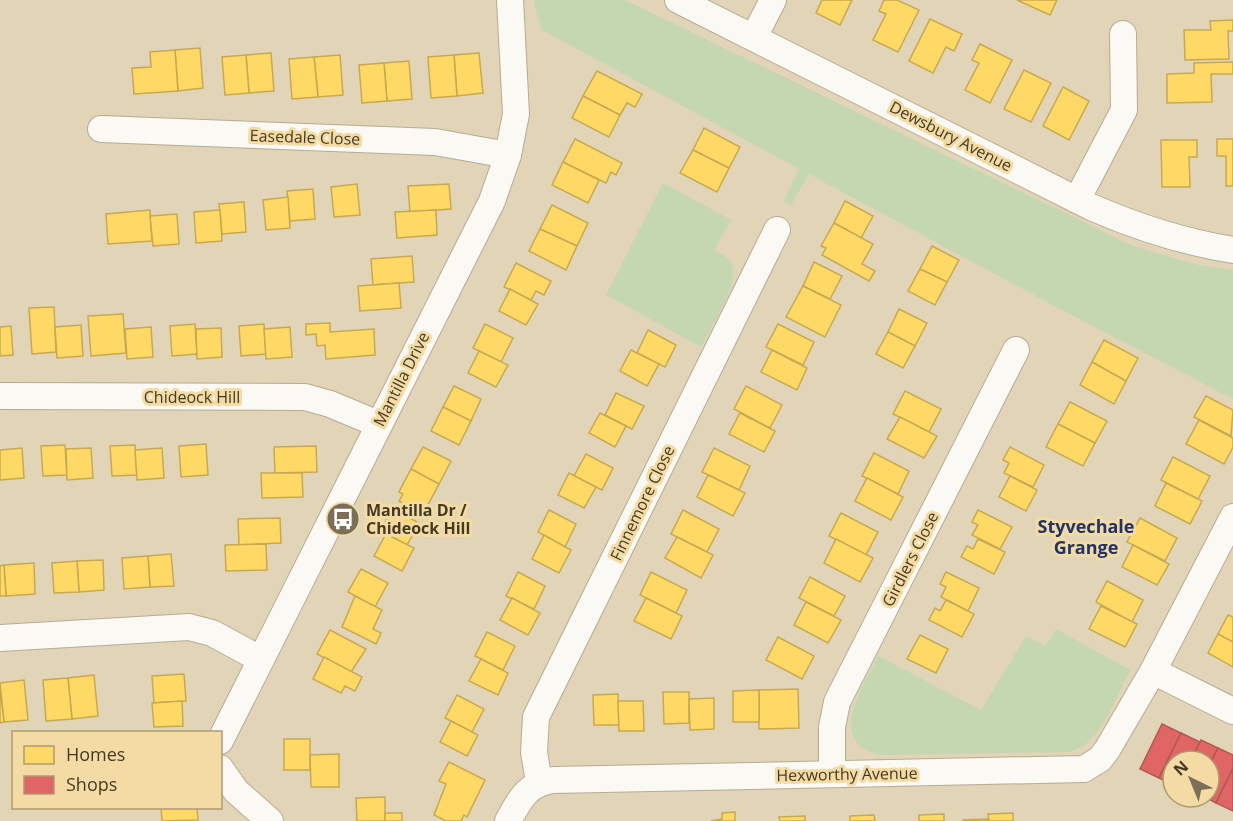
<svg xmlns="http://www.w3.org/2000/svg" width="1233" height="821" font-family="'Open Sans',sans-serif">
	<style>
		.green { fill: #c4d7b1 }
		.homes { fill: #ffd966; stroke: #c7a952; stroke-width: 1.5 }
		.shops { fill: #e06666; stroke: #b15952; stroke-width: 1.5 }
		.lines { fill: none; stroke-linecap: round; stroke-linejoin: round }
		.minor-casing { stroke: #b6ab94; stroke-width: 28 }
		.minor { stroke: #fbf9f4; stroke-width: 26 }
		.labels { text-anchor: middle; stroke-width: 6; stroke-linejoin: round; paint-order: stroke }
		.street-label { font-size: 16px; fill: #443a24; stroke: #f4dba4 }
		.poi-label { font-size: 16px; font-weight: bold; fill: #443a24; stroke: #f4dba4; text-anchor: start }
		.neighbourhood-label { font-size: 18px; font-weight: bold; fill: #1f336a; stroke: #f4dba4 }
	</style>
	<rect width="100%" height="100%" fill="#e2d4b6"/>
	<g class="green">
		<polygon points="535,0 625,0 1133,246 1198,265 1233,270 1233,399 1043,300 809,174 791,205 784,201 799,169 542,30 534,4"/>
		<path d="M 663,183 L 731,220 L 714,250 C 721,254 729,257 732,265 C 740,283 710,329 701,347 L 606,295 Z"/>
		<path d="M 1056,629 L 1130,670 C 1115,698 1102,744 1069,752 L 881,755 C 824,743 863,688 878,656 L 981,710 L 1026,636 L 1046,646 Z"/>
	</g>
	<g class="homes">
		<polygon points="822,0 852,0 840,25 816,13"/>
		<polygon points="884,0 897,0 919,10 898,52 873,40 886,14 879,11"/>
		<polygon points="1017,0 1057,0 1050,15"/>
		<polygon points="930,19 962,34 954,51 946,47 933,73 909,61"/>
		<polygon points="1233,20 1233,31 1228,31 1229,59 1185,60 1184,30 1211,30 1210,21"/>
		<polygon points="980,44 1012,60 990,103 965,90 979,63 972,60"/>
		<polygon points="200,48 203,88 178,91 175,50"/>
		<polygon points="175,50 178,91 134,94 132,68 151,67 150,52"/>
		<polygon points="271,53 274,91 249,93 246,55"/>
		<polygon points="479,53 483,93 457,96 454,55"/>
		<polygon points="246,55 249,93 225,95 222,57"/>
		<polygon points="340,55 343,95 318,97 314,57"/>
		<polygon points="454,55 457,96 431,98 428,57"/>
		<polygon points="314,57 318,97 292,99 289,59"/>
		<polygon points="409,61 412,99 387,101 384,63"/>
		<polygon points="1233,62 1233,74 1211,74 1212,102 1167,103 1167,74 1194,73 1194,63"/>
		<polygon points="384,63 387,101 362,103 359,65"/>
		<polygon points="1024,70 1051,83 1031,122 1004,109"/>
		<polygon points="597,71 642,94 635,107 627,103 620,115 583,96"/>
		<polygon points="1063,87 1089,101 1069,140 1043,126"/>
		<polygon points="583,96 620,115 609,137 572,118"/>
		<polygon points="704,128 740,147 729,168 693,150"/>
		<polygon points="575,139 622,163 616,175 611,172 606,183 563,162"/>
		<polygon points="1217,139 1233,139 1233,186 1226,186 1226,156 1217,156"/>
		<polygon points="1161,140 1197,140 1197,157 1189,157 1190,187 1162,187"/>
		<polygon points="693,150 729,168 717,192 680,173"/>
		<polygon points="563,162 599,180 588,203 552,185"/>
		<polygon points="357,184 360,215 334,217 331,187"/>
		<polygon points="449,184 451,209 410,212 408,186"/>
		<polygon points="313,189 315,219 290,221 287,191"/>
		<polygon points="288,197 290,228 266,230 263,200"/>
		<polygon points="845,201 873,216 861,238 834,223"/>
		<polygon points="244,202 246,232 222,234 219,204"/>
		<polygon points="552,205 588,223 577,246 540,229"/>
		<polygon points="150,210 152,241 108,244 106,214"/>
		<polygon points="220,210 222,241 196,243 194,212"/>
		<polygon points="436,210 437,235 397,238 395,212"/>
		<polygon points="177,214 179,244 153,246 150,216"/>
		<polygon points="834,223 873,244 862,264 875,271 869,281 822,255 826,248 821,246"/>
		<polygon points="540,229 577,246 566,270 529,251"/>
		<polygon points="932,246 959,260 947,282 920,269"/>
		<polygon points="412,256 414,282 373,285 371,259"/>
		<polygon points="814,262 842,276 830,299 803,286"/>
		<polygon points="516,263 551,281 544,295 536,291 531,300 504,287"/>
		<polygon points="920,269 947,282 935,305 908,291"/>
		<polygon points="399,283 401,308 360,311 358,286"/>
		<polygon points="803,286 841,305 825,337 786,317"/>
		<polygon points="510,289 538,304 526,325 499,311"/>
		<polygon points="54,307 56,352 32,354 29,308"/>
		<polygon points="899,309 927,323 915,346 888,332"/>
		<polygon points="123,314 126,353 91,356 88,316"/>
		<polygon points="330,323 330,332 374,329 375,355 326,359 325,345 317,346 316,334 306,335 306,324"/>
		<polygon points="195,324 197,354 172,356 170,326"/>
		<polygon points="264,324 266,354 241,356 239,326"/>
		<polygon points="485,324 513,338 501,362 473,348"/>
		<polygon points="778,324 814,342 803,365 766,347"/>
		<polygon points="81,325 83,356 57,358 55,327"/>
		<polygon points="11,326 13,355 0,356 0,327"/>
		<polygon points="151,327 153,357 127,359 125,329"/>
		<polygon points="290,327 292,357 266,359 264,329"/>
		<polygon points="221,328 222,357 197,359 196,329"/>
		<polygon points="648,330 676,345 665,367 637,353"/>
		<polygon points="888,332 915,346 903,368 876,354"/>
		<polygon points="1104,340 1138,358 1126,381 1092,362"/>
		<polygon points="631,350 659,364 647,386 620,371"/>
		<polygon points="772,350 807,368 797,390 761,372"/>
		<polygon points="479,351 508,365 496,387 468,373"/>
		<polygon points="1092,362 1126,381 1114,404 1080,385"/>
		<polygon points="454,386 481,399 471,421 443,407"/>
		<polygon points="746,386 782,405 770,428 734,409"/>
		<polygon points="905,391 941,409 929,432 893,414"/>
		<polygon points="616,393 644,406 632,429 605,415"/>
		<polygon points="1206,396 1233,410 1231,436 1194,417"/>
		<polygon points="1070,402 1107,421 1095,443 1058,424"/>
		<polygon points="443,407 471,421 459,445 431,431"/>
		<polygon points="600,413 626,426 615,447 589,433"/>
		<polygon points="740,413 775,431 764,452 729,434"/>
		<polygon points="900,417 937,436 924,458 887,439"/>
		<polygon points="1199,420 1233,438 1233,447 1224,464 1186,444"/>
		<polygon points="1058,424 1095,443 1083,466 1046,447"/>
		<polygon points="206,444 208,475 181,477 179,446"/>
		<polygon points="65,445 67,475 43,476 41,446"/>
		<polygon points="135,445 137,475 112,476 110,446"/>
		<polygon points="316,446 317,472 275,473 274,447"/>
		<polygon points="423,447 451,461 439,484 411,469"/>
		<polygon points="1010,447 1044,465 1033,487 1004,473 1009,463 1003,460"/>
		<polygon points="22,448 24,478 0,480 0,450"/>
		<polygon points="91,448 93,478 67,480 66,449"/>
		<polygon points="162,448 164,478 137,480 135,450"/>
		<polygon points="714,448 750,466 739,490 702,472"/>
		<polygon points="874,453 909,471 898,494 862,476"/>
		<polygon points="586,454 613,468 602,490 574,476"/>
		<polygon points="1173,457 1210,476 1198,499 1161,480"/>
		<polygon points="411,469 439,484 423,514 399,501 403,494 399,492"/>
		<polygon points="261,473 302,473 303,497 262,498"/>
		<polygon points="569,473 596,487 584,508 558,495"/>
		<polygon points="708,475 745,493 733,516 697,497"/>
		<polygon points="1010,476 1037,490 1026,511 999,497"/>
		<polygon points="867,478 903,497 891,520 855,501"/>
		<polygon points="1166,483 1202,501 1190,524 1155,506"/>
		<polygon points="392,508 419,523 407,545 381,531"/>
		<polygon points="549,510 576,524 565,547 538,532"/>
		<polygon points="683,510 719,529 707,552 671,534"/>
		<polygon points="978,510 1012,527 1000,549 972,535 978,525 972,522"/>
		<polygon points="841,513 878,532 866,555 829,536"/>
		<polygon points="280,518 281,543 239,545 238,519"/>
		<polygon points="1140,518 1177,538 1165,561 1127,542"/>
		<polygon points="386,534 414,548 402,571 374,556"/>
		<polygon points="544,535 571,550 559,573 532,559"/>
		<polygon points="677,537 713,555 701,578 665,558"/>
		<polygon points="836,539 873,558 860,582 824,563"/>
		<polygon points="978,539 1005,552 994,574 961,557 967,546 973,549"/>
		<polygon points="266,544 267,570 226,571 225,545"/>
		<polygon points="1133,545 1169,564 1157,585 1122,567"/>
		<polygon points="171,554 174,586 150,587 148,556"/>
		<polygon points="148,556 150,587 124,589 122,558"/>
		<polygon points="103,560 104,590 79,592 77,561"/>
		<polygon points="77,561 79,592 54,593 52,563"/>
		<polygon points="34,563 35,594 6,596 4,565"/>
		<polygon points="4,565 6,596 0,596 0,566"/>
		<polygon points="361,569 388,583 375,607 348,592"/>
		<polygon points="518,572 545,586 534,609 506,596"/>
		<polygon points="651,572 687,590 676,613 640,595"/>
		<polygon points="946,572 979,588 968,611 941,597 946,587 940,584"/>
		<polygon points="810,577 845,596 834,616 799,598"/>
		<polygon points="1107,581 1143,600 1132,622 1096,602"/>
		<polygon points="355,596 382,610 373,629 381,633 376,644 342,627"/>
		<polygon points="512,598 540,613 528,635 500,620"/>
		<polygon points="646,598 682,616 671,639 634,621"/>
		<polygon points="946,600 974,614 962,637 929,620 935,608 940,611"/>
		<polygon points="806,602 841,620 828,643 794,625"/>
		<polygon points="1101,606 1137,624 1125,647 1089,629"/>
		<polygon points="1228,615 1233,617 1233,642 1218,634"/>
		<polygon points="330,630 366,649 351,672 317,654"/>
		<polygon points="487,632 515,646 503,670 475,656"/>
		<polygon points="1218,634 1233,642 1233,667 1208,653"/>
		<polygon points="920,635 948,649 936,673 907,659"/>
		<polygon points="778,637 814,656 802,679 766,660"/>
		<polygon points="324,657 362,677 355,691 345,686 341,693 313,679"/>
		<polygon points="481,659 508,673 498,695 469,681"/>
		<polygon points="184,674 186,701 154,703 152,676"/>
		<polygon points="94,675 98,716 72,719 68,678"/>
		<polygon points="68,678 72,719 46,721 43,680"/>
		<polygon points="24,680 28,720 4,722 0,683"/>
		<polygon points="0,688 4,722 0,723"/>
		<polygon points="798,689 799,728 759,729 759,690"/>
		<polygon points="759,690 759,722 733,722 733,691"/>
		<polygon points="663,692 689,692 689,723 664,724"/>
		<polygon points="618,694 619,725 594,725 593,695"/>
		<polygon points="457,695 484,709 472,732 445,718"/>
		<polygon points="714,698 714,729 690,730 689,699"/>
		<polygon points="182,701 183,726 154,727 152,703"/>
		<polygon points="618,701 643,701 644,731 619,731"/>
		<polygon points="451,721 478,735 467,756 440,742"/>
		<rect x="284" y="739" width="26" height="31"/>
		<polygon points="339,754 339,787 311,787 310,755"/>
		<polygon points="449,762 485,780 467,817 464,815 461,821 446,821 434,815 446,784 439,781"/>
		<polygon points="385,797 385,821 357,821 356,798"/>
		<polygon points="161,808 197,808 198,820 162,821"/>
		<polygon points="735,812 735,821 711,821 722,819 722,813"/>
		<rect x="385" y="813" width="17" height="8"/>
		<polygon points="1013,813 1013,821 989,821 988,814"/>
		<polygon points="944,814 944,821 919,821 919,815"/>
		<polygon points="874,815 875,821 850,821 850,816"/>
		<polygon points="805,816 805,821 780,821 779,817"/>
		<polygon points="989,819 989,821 963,821 963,820"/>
	</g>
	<g class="shops">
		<polygon points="1162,724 1181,733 1159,778 1140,769"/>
		<polygon points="1181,733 1200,742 1191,761 1173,761 1173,785 1159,778"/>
		<polygon points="1201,740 1218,748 1209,766 1209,761 1191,761"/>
		<polygon points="1218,748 1233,755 1233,768 1216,803 1205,797 1209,797 1209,766"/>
		<polygon points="1233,768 1233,811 1216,803"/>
	</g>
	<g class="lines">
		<defs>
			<g id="minor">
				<path d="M 678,0 L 1091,207 C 1137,227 1183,242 1233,250"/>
				<polyline points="754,37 773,0"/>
				<polyline points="101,129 435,142 508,155"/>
				<polyline points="1077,200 1124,110 1123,34"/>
				<polyline points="0,396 305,397 330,404 378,424"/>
				<polyline points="0,638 189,627 212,633 260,659"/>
				<polyline points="1153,671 1233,711"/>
				<polyline points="220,741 492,201 508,155 516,114 510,0"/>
				<polyline points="220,768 236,791 270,821"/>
				<polyline points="832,774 832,727 837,702 1016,350"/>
				<polyline points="539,782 534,752 536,717 777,230"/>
				<path d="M 508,821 C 520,799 527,784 553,780 L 1084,769 L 1100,759 L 1107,750 L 1153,671 L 1233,517"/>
			</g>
		</defs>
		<use href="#minor" class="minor-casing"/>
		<use href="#minor" class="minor"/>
	</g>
	<defs>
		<symbol id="bus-disc" viewBox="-11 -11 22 22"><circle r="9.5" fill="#7b7057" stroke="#f4dba4"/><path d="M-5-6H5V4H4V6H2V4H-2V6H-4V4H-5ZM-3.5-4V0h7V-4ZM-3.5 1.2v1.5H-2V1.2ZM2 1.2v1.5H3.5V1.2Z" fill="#fff"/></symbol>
	</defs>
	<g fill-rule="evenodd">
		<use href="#bus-disc" x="324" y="500" width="38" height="38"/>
	</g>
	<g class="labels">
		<g class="street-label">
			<text transform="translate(951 136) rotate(27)" y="6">Dewsbury Avenue</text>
			<text transform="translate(305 137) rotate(2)" y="6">Easedale Close</text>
			<text transform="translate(401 379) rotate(-63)" y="6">Mantilla Drive</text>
			<text x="192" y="403">Chideock Hill</text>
			<text transform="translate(642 503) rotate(-64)" y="6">Finnemore Close</text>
			<text transform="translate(910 559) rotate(-63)" y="6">Girdlers Close</text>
			<text transform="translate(847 774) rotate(-1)" y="6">Hexworthy Avenue</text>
		</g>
		<g class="poi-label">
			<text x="366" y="516">Mantilla Dr /<tspan x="366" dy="18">Chideock Hill</tspan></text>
		</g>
		<g class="neighbourhood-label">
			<text x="1086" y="533">Styvechale<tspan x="1086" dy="21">Grange</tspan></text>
		</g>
	</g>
	<rect x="12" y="731" width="210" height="78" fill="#f4dba4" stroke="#ae9b71" stroke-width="1.5"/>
	<rect x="24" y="746" width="30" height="18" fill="#ffd966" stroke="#ae9b71" stroke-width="1.5"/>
	<text x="66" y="761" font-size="18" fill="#443a24">Homes</text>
	<rect x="24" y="776" width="30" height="18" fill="#e06666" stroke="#ae9b71" stroke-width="1.5"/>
	<text x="66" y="791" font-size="18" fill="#443a24">Shops</text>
	<g transform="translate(1191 779) rotate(317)"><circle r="28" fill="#f4dba4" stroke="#ae9b71" stroke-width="1.5"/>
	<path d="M0-4.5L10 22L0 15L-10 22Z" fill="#7b7057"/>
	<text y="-9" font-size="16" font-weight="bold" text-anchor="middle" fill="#443a24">N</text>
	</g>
</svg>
